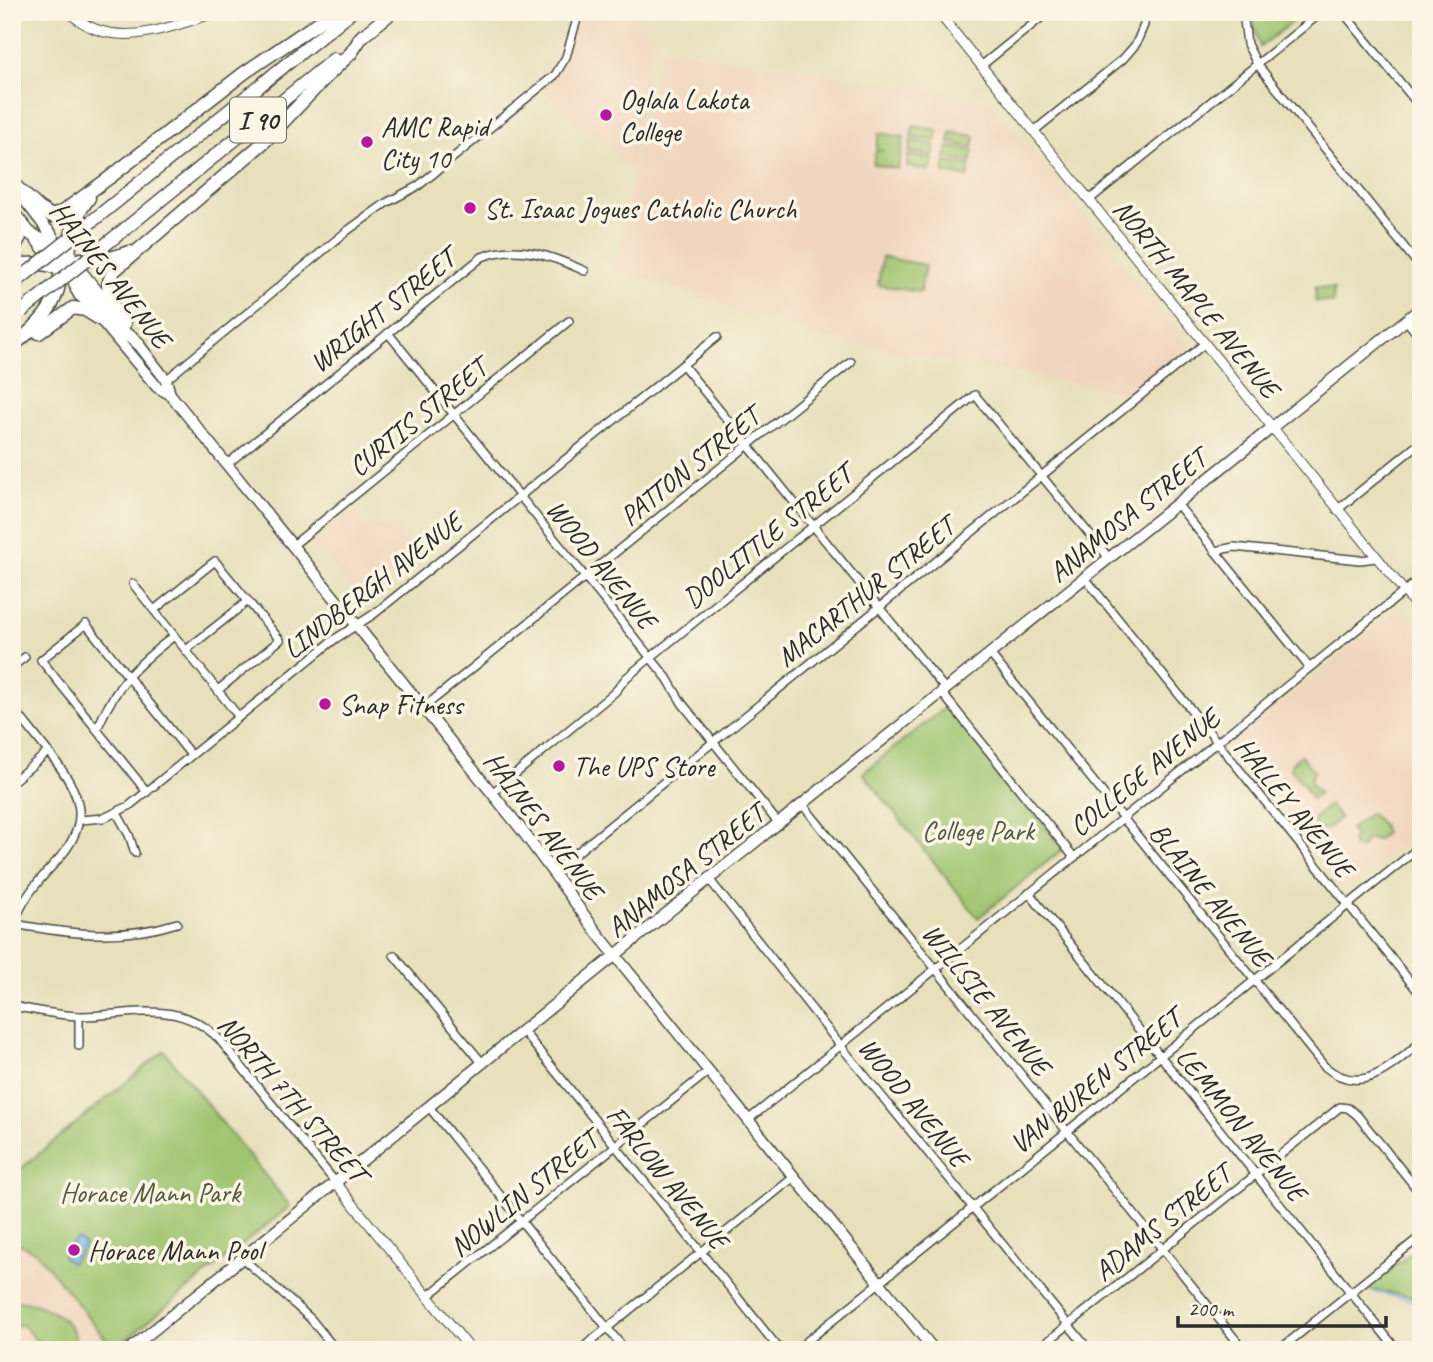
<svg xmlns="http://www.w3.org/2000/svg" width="1433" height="1362" font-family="Caveat,sans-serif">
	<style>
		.built { fill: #f1d5bd }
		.green { fill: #9fc570; stroke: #65784e; stroke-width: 2 }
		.water { fill: #75b2e7; stroke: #506e89; stroke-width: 2 }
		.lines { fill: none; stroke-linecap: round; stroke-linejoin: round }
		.stream { stroke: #75b2e7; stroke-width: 2 }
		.minor-casing { stroke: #474641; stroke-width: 10 }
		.tertiary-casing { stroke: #474641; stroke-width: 11 }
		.secondary-casing { stroke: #474641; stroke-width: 13 }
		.motorway-casing { stroke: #474641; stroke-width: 15 }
		.minor { stroke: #fff; stroke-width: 7 }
		.tertiary { stroke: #fff; stroke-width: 9 }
		.secondary { stroke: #fff; stroke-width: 10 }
		.motorway { stroke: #fff; stroke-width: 12 }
		.motorway-bridge-casing { stroke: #474641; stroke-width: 15; stroke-linecap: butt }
		.motorway-bridge { stroke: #fff; stroke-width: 12 }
		.poi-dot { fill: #b5179e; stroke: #fcf5e5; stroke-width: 2.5 }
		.labels { text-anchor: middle; stroke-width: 7; stroke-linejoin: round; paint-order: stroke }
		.shield { fill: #fcf5e5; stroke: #6a6863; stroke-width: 2 }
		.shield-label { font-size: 26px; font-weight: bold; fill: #2b2b2b }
		.poi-label { font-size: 28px; fill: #2b2b2b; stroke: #fcf5e5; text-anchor: start }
		.street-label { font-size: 28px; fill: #2b2b2b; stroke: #fcf5e5 }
		.park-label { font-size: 28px; fill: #4e5940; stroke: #fcf5e5 }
	</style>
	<rect width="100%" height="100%" fill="#fcf5e5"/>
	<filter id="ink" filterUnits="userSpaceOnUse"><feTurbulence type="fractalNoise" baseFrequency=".0143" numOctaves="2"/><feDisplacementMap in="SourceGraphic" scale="14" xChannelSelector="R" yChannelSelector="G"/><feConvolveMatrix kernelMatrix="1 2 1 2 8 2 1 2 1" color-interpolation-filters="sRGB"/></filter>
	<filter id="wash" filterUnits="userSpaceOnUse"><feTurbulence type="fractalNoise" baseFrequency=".00686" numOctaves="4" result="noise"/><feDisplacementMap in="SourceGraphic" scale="28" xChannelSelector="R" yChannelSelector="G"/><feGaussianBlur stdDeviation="1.57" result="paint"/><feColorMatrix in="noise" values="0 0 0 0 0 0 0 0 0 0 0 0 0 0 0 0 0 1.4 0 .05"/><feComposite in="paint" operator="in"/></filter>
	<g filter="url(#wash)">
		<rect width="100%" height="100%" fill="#e7e0bb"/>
		<g class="built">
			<polygon points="579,12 631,12 653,39 631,174 609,147 601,142 541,87 561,66"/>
			<polygon points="660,48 992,101 1190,347 1132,394 817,337 616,268"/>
			<polygon points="354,511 364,523 396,527 420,557 369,599 359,598 315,543"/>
			<polygon points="1401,607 1421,631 1421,831 1349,888 1231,743"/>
			<polygon points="12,1240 37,1253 114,1349 12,1350"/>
		</g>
		<g class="green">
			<polygon points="1253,12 1304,12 1260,47 1255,31"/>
			<polygon points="913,126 938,130 936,141 911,137"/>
			<polygon points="951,132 975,136 973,147 949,143"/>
			<polygon points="879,133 904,137 898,169 873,164 876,150 884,151 876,149"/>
			<polygon points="911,140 935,145 933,156 909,152"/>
			<polygon points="948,147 973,150 971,162 946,158"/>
			<polygon points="908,155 933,159 931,170 907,167"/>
			<polygon points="946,162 970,165 968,177 944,173"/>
			<polygon points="882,257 925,265 920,292 878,285"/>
			<polygon points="1316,287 1334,289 1333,303 1315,301"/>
			<polygon points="947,706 1063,849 978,918 863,773"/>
			<polygon points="1301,755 1315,773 1311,776 1311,785 1319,793 1312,799 1306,790 1307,789 1290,768 1292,763"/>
			<polygon points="1329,805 1340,818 1326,829 1320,829 1314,824 1314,819"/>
			<polygon points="1370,813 1382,824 1385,833 1377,840 1367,839 1361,848 1355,848 1351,841 1355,835 1350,829"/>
			<polygon points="164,1051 290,1206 114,1349 37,1253 12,1240 12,1176"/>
			<polygon points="1421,1245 1421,1298 1366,1289"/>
			<path d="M 18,1301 C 37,1302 66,1315 74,1333 C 77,1339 75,1344 74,1350 L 44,1350 L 23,1325 L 14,1326 L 12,1302 Z"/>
		</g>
		<polygon class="water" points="77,1239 85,1245 71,1263 63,1257 68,1247"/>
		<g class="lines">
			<polyline class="stream" points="1375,1292 1421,1302"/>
		</g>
	</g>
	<g filter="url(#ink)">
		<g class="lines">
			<defs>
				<g id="minor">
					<polyline points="1243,12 1247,44 1257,64 1421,268"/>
					<polyline points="1343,12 1421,108"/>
					<polyline points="981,66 1048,12"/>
					<polyline points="1034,131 1123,59 1136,44 1144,25 1145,12"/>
					<polyline points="1089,200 1322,12"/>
					<polyline points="1406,320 1421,339"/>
					<polyline points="388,333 667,678 682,703 779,824"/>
					<polyline points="683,365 946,690"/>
					<polyline points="166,380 347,231 386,203 418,186 555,75 566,57 579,12"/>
					<path d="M 226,465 L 482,257 C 517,243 552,256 585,271"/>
					<polyline points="1177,504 1309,667"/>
					<polyline points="1337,510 1421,442"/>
					<polyline points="292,546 569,321"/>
					<polyline points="1215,551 1234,547 1360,560 1376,558"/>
					<polyline points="1085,578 1421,995"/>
					<polyline points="133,584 239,717"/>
					<polyline points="154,610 215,561 280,640 218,690"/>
					<polyline points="186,650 248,601"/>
					<path d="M 991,655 L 1324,1066 C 1362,1098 1391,1066 1421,1042"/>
					<polyline points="12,667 25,657"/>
					<polyline points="942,693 1073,856"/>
					<path d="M 12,707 C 25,722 37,738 50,754 C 81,793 94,822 55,863 C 36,883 19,903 12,931"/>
					<polyline points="423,708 851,362"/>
					<path d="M 97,729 C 117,683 135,666 174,636"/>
					<polyline points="12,782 48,752"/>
					<polyline points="147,792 41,660 86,624 191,755"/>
					<polyline points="492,793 615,692 626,678 650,658 975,395 1109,558"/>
					<polyline points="803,805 1244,1350"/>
					<polyline points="117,813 129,835 135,853"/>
					<polyline points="80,820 104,818 129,806 335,639 374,614 717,337"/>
					<polyline points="553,872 1204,344"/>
					<polyline points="709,879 840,1045 1089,1350"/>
					<polyline points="1029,893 1397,1350"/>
					<path d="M 14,924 C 70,934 121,941 177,923"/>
					<polyline points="394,955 483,1064"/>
					<path d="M 12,1006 C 35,1010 58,1016 82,1016 C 133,1015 179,999 219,1039 L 336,1183"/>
					<polyline points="79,1016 79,1046"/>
					<polyline points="523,1031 780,1350"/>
					<polyline points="12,1104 12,1105"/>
					<polyline points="429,1107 625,1350"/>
					<polyline points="748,1120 1421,578"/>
					<polyline points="242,1258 310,1318 336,1350"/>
					<polyline points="428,1296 709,1071"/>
					<polyline points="580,1350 794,1177"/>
					<polyline points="796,1350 1421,846"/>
					<polyline points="1037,1350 1340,1107 1348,1108 1357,1115 1421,1194"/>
					<polyline points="1279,1350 1421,1236"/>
				</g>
				<g id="tertiary">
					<path d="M 69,12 C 113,54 167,27 218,12"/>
					<polyline points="938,12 1421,612"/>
					<polyline points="336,1183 471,1350"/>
				</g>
				<g id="secondary">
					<polyline points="22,197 53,237"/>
					<polyline points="12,210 53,261"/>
					<polyline points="72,260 113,310"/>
					<polyline points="76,290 157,387 170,394"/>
					<polyline points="133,337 166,380 170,394 521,829 598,934 934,1350"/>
					<polyline points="129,1350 709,879 1421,308"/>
				</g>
				<g id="motorway">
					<polyline points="359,39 392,12"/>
					<polyline points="12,183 39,208 52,216 62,212 109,178 244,73 334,12"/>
					<polyline points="106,210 351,12"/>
					<polyline points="12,220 20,237 12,251"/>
					<polyline points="125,229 334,59"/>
					<polyline points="31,234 59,251"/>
					<polyline points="80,259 104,260 130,252"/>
					<path d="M 12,266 C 70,253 84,291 117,326 C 123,333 131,338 138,343"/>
					<path d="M 80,295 C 64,262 66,227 89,198"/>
					<path d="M 124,324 C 113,306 100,289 115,270 L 264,142 L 325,78 L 351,53 L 363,35"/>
					<polyline points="39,333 73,308 85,310 101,320"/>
					<path d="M 12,346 C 53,316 75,281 49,232"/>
				</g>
			</defs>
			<use href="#minor" class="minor-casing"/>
			<use href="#tertiary" class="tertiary-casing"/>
			<use href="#secondary" class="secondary-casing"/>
			<use href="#motorway" class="motorway-casing"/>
			<use href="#minor" class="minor"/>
			<use href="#tertiary" class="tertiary"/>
			<use href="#secondary" class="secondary"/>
			<use href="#motorway" class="motorway"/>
			<defs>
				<g id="motorway-bridge">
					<polyline points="12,285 106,210"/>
					<polyline points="22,311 125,229"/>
				</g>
			</defs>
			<use href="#motorway-bridge" class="motorway-bridge-casing"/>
			<use href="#motorway-bridge" class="motorway-bridge"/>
		</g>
	</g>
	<g class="poi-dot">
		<circle cx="606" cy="115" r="7"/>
		<circle cx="367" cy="142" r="7"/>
		<circle cx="470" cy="208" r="7"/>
		<circle cx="325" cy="704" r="7"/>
		<circle cx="559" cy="766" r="7"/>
		<circle cx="74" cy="1250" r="7"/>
	</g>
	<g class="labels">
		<rect class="shield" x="230" y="97.5" width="56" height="45" rx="5"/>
		<g class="shield-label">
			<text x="258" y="129">I 90</text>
		</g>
		<g class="poi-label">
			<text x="620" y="109">Oglala Lakota<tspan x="620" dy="32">College</tspan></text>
			<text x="381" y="136">AMC Rapid<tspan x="381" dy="32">City 10</tspan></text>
			<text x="484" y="218">St. Isaac Jogues Catholic Church</text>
			<text x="339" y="714">Snap Fitness</text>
			<text x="573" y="776">The UPS Store</text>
			<text x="88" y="1260">Horace Mann Pool</text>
		</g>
		<g class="street-label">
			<text transform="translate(111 274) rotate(52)" y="10">HAINES AVENUE</text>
			<text transform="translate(1197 298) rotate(51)" y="10">NORTH MAPLE AVENUE</text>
			<text transform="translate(382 310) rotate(-39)" y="10">WRIGHT STREET</text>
			<text transform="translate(417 417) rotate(-39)" y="10">CURTIS STREET</text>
			<text transform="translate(689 466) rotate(-39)" y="10">PATTON STREET</text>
			<text transform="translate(1127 515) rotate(-39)" y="10">ANAMOSA STREET</text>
			<text transform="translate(767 536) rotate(-39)" y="10">DOOLITTLE STREET</text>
			<text transform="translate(602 564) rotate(51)" y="10">WOOD AVENUE</text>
			<text transform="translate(372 585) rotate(-38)" y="10">LINDBERGH AVENUE</text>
			<text transform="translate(865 591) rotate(-39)" y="10">MACARTHUR STREET</text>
			<text transform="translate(1144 772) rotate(-39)" y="10">COLLEGE AVENUE</text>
			<text transform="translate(1295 807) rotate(51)" y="10">HALLEY AVENUE</text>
			<text transform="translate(544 825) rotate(53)" y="10">HAINES AVENUE</text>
			<text transform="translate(685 870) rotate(-39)" y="10">ANAMOSA STREET</text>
			<text transform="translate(1211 894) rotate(51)" y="10">BLAINE AVENUE</text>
			<text transform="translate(987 999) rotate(51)" y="10">WILLSIE AVENUE</text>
			<text transform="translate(1095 1081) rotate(-39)" y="10">VAN BUREN STREET</text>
			<text transform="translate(293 1098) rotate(49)" y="10">NORTH 7TH STREET</text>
			<text transform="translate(914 1102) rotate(51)" y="10">WOOD AVENUE</text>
			<text transform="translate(1242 1124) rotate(51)" y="10">LEMMON AVENUE</text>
			<text transform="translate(668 1177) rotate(51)" y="10">FARLOW AVENUE</text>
			<text transform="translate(523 1193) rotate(-39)" y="10">NOWLIN STREET</text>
			<text transform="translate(1162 1222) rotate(-39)" y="10">ADAMS STREET</text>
		</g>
		<g class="park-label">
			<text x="978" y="840">College Park</text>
			<text x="150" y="1202">Horace Mann Park</text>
		</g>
	</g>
	<rect width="1433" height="1362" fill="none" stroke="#fcf5e5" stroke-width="42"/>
	<path d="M1178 1316v10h208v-10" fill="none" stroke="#2b2b2b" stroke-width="3.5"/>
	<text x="1188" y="1316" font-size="21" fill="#2b2b2b" stroke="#fcf5e5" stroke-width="5" paint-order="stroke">200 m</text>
</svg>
